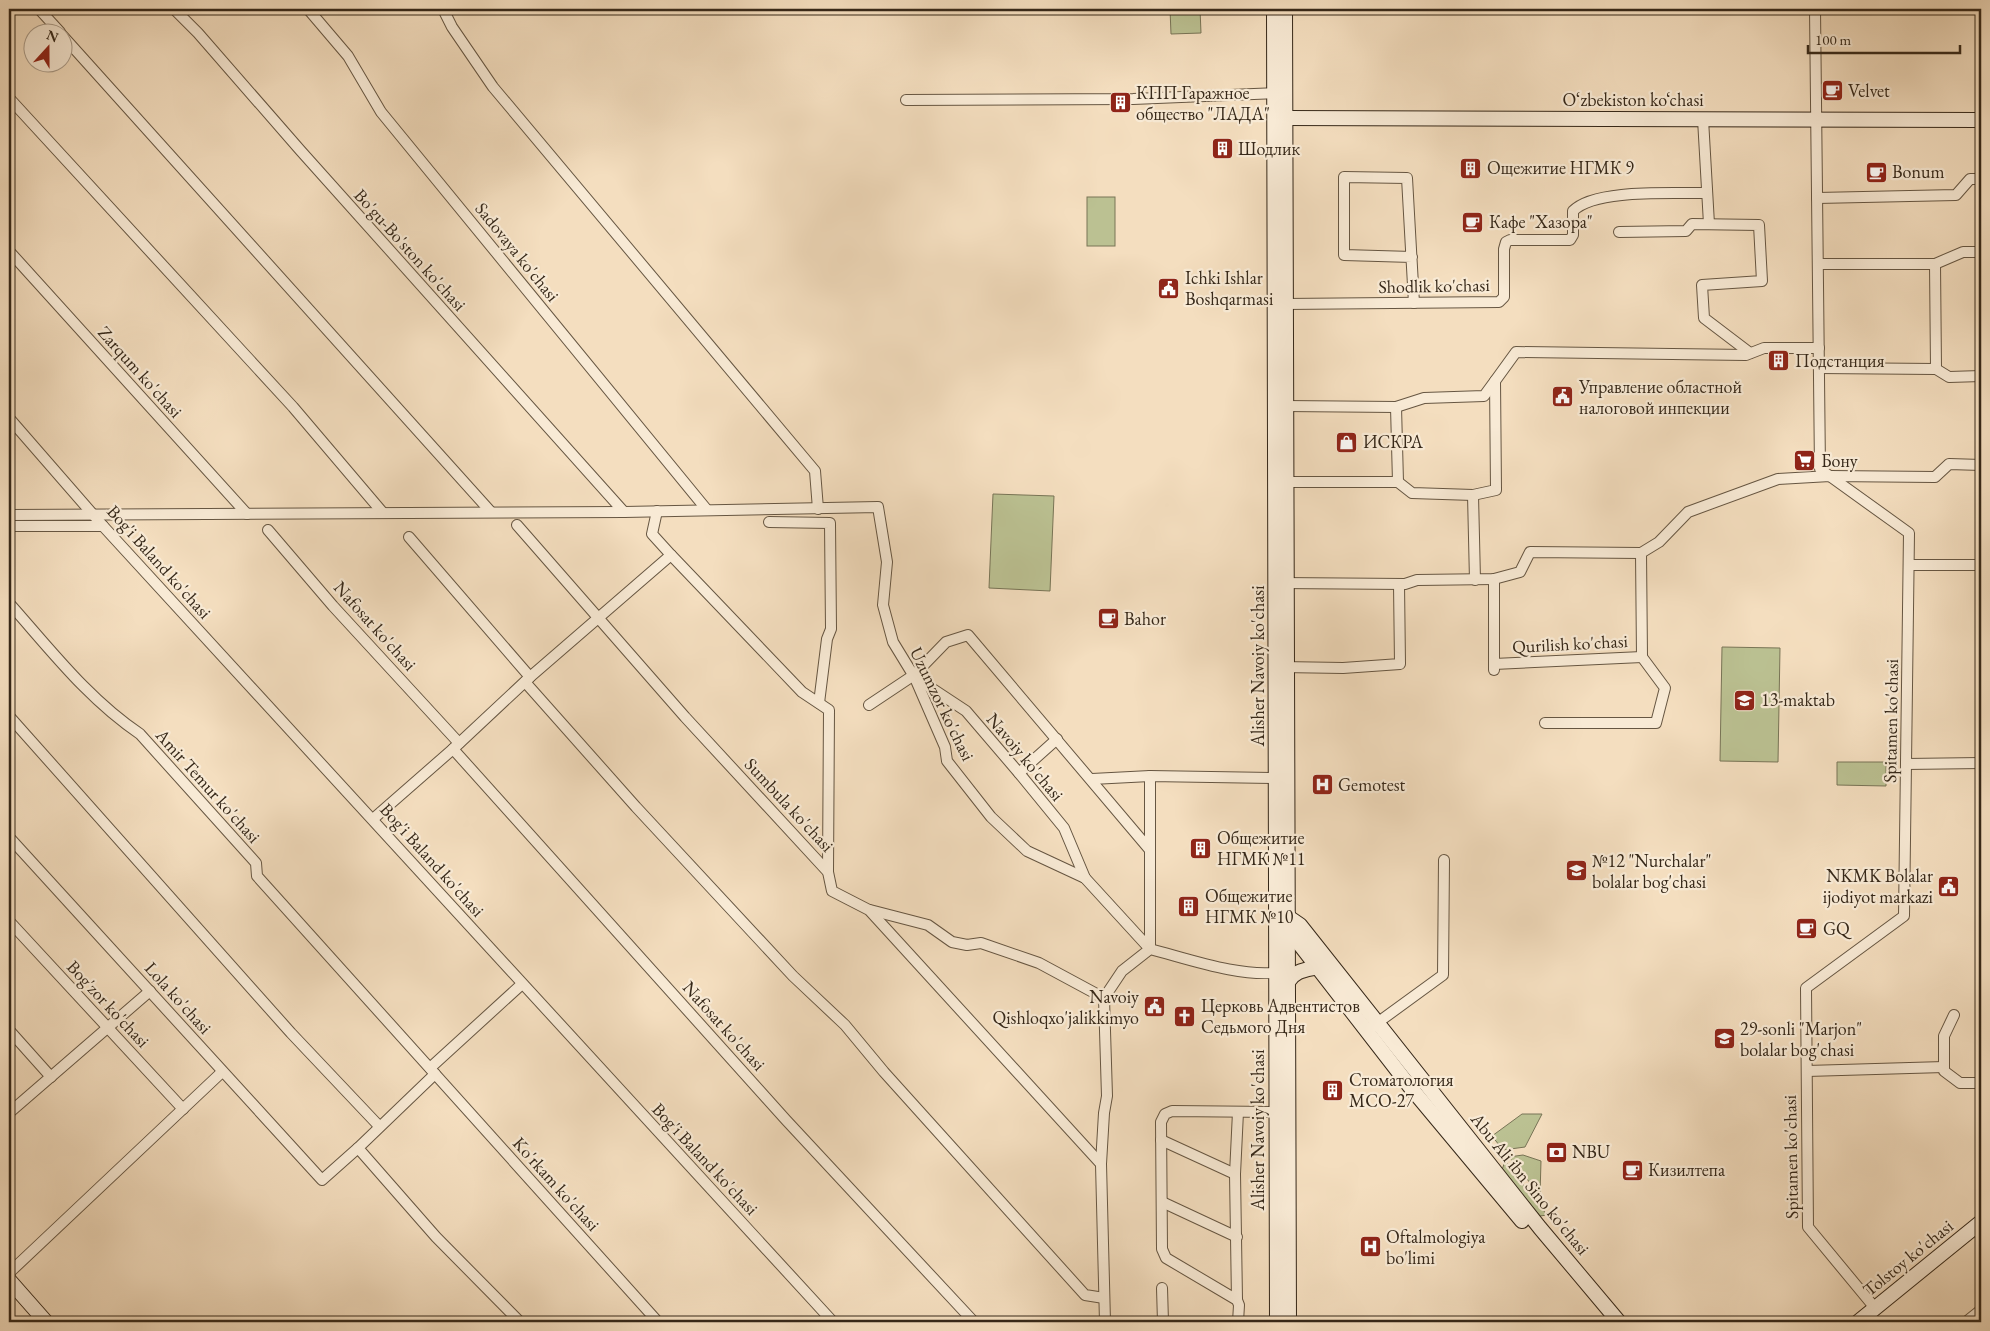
<svg xmlns="http://www.w3.org/2000/svg" width="1990" height="1331" font-family="'EB Garamond',serif">
	<style>
		.grass { fill: #bbc192; stroke: #787456 }
		.lines { fill: none; stroke-linecap: round; stroke-linejoin: round }
		.street-casing { stroke: #665642; stroke-width: 12 }
		.secondary-casing { stroke: #362819; stroke-width: 16 }
		.street { stroke: #f8ead5; stroke-width: 10 }
		.secondary { stroke: #f8ead5; stroke-width: 14 }
		.labels { text-anchor: middle; stroke-width: 4.5; stroke-linejoin: round; paint-order: stroke }
		.poi-label { font-size: 18px; fill: #362819; stroke: #f8ead5; text-anchor: start }
		.street-label { font-size: 18px; fill: #362819; stroke: #f8ead5 }
	</style>
	<rect width="100%" height="100%" fill="#f4debf"/>
	<filter id="stains"><feTurbulence type="fractalNoise" baseFrequency=".004" numOctaves="4"/><feColorMatrix values="0 0 0 0 .2 0 0 0 0 .09 0 0 0 0 .02 0 0 0 .5 -.17"/></filter>
	<radialGradient id="worn" r=".72"><stop offset=".6" stop-color="#630" stop-opacity="0"/><stop offset="1" stop-color="#630" stop-opacity=".3"/></radialGradient>
	<g class="grass">
		<polygon points="1170,9 1200,9 1201,33 1171,34"/>
		<rect x="1087" y="197" width="28" height="49"/>
		<polygon points="993,494 1054,496 1050,591 989,588"/>
		<polygon points="1722,647 1780,648 1778,762 1720,761"/>
		<polygon points="1837,762 1886,762 1886,786 1837,785"/>
		<polygon points="1522,1114 1542,1114 1525,1147 1503,1150 1492,1136"/>
		<polygon points="1523,1155 1541,1161 1540,1195 1509,1157"/>
		<polygon points="1505,1161 1547,1215 1540,1216 1502,1170"/>
	</g>
	<g class="lines">
		<defs>
			<g id="street">
				<polyline points="39,9 60,32"/>
				<polyline points="174,9 198,33 300,150 624,512"/>
				<polyline points="308,9 348,56 381,112 707,510"/>
				<polyline points="443,9 452,27 493,87 815,471 818,509"/>
				<polyline points="1815,9 1820,469 1909,533 1904,916 1806,988 1808,1227 1875,1308"/>
				<polyline points="62,35 491,512"/>
				<polyline points="9,98 293,407 383,513"/>
				<polyline points="906,100 1133,99 1280,93"/>
				<polyline points="1703,119 1709,224"/>
				<polyline points="1817,198 1956,195 1970,179 1981,179"/>
				<polyline points="1619,232 1686,231 1692,224 1759,225 1762,281 1702,285 1704,318 1750,353"/>
				<polyline points="9,251 247,514"/>
				<polyline points="1412,257 1344,255 1344,177 1407,178 1414,303"/>
				<polyline points="1818,264 1935,264 1963,252 1981,252"/>
				<polyline points="1935,264 1936,369"/>
				<path d="M 1285,304 L 1499,302 L 1504,297 L 1504,249 L 1506,242 L 1510,240 L 1570,240 L 1573,235 L 1573,211 C 1595,188 1676,194 1707,193"/>
				<polyline points="1819,368 1936,369 1949,377 1981,376"/>
				<polyline points="1285,406 1396,407 1424,398 1484,396 1495,381"/>
				<polyline points="1396,407 1398,482"/>
				<polyline points="9,418 103,526 833,1322"/>
				<polyline points="1286,482 1398,482 1412,493 1473,495 1496,490 1495,381 1516,352 1746,355 1764,348 1819,348"/>
				<polyline points="1473,495 1475,580"/>
				<polyline points="9,515 624,512 878,507 887,562 883,605 893,642 915,678 945,747 947,761 991,817 1027,851 1085,878 1150,949"/>
				<polyline points="769,522 830,523 831,629 827,639 819,703"/>
				<polyline points="517,525 685,717 828,872 832,891 869,910 1101,1164"/>
				<polyline points="9,526 103,526"/>
				<polyline points="268,530 333,606 459,743"/>
				<polyline points="409,537 530,677"/>
				<polyline points="1641,553 1659,542 1688,512 1778,479 1830,476 1935,477 1949,464 1981,465"/>
				<polyline points="1641,553 1642,657"/>
				<polyline points="671,555 802,692 829,710 828,872"/>
				<polyline points="1909,565 1981,565"/>
				<polyline points="1280,583 1405,584 1417,580 1494,579 1520,572 1530,552 1641,553"/>
				<path d="M 9,603 C 50,649 88,699 140,734 L 256,863 L 257,876 L 658,1322"/>
				<polyline points="1494,664 1642,657"/>
				<polyline points="1282,667 1343,668 1400,664 1399,584"/>
				<polyline points="1494,670 1494,579"/>
				<polyline points="916,678 966,711 1019,773 1064,828 1085,878"/>
				<polyline points="525,682 636,807 793,976 845,1025 884,1072 1085,1295 1104,1298"/>
				<polyline points="869,705 914,675 946,642 968,635 1150,850"/>
				<polyline points="9,716 291,1033 379,1126"/>
				<polyline points="1545,723 1656,723 1665,688 1642,657"/>
				<polyline points="453,749 786,1120 974,1322"/>
				<polyline points="1906,764 1981,763"/>
				<polyline points="1019,773 1057,739"/>
				<polyline points="1150,776 1150,949"/>
				<polyline points="1092,779 1150,776 1277,778"/>
				<polyline points="373,819 453,749 530,677 671,555 652,534 657,511"/>
				<polyline points="9,837 322,1180 358,1148"/>
				<polyline points="870,910 928,925 952,942 967,945 981,943 1039,963 1104,998"/>
				<polyline points="9,921 183,1109"/>
				<polyline points="1954,1015 1944,1036 1944,1071 1960,1083 1981,1083"/>
				<polyline points="1373,1026 1443,975 1444,860"/>
				<polyline points="9,1030 51,1077"/>
				<polyline points="430,1068 522,984"/>
				<polyline points="1807,1071 1944,1067"/>
				<polyline points="435,1074 358,1148 436,1237 520,1322"/>
				<polyline points="9,1113 150,991"/>
				<polyline points="1161,1140 1235,1174"/>
				<polyline points="1162,1202 1237,1237"/>
				<polyline points="9,1273 222,1072"/>
				<polyline points="1162,1288 1163,1322"/>
				<polyline points="1237,1300 1235,1174 1238,1112"/>
				<path d="M 1105,1322 L 1101,1164 L 1104,1113 L 1107,1096 L 1104,998 L 1122,971 L 1150,949 C 1189,959 1241,978 1281,972"/>
				<polyline points="1238,1322 1239,1305 1237,1300 1166,1258 1162,1249 1161,1122 1165,1114 1172,1111 1282,1112"/>
				<polyline points="1966,1322 1981,1310"/>
			</g>
			<g id="secondary">
				<polyline points="1274,9 1277,1322"/>
				<polyline points="1285,9 1289,1322"/>
				<polyline points="1286,118 1981,120"/>
				<polyline points="1284,914 1300,925 1540,1228 1619,1322"/>
				<polyline points="1287,928 1411,1088 1522,1221"/>
				<path d="M 1288,982 C 1295,970 1306,970 1318,967"/>
				<polyline points="9,1280 46,1322"/>
				<polyline points="1858,1322 1981,1222"/>
			</g>
		</defs>
		<use href="#street" class="street-casing"/>
		<use href="#secondary" class="secondary-casing"/>
		<use href="#street" class="street"/>
		<use href="#secondary" class="secondary"/>
	</g>
	<defs>
		<symbol id="cafe-square" viewBox="-11 -11 22 22"><rect x="-9" y="-9" width="18" height="18" rx="4" fill="#8f2418" stroke="#f8ead5"/><path d="M-5.5-4.5H6V0H3Q3 3.5 0 3.5H-2.5Q-5.5 3.5-5.5 0ZM3-3.2v2h1.7v-2ZM-6 4.5H4V6H-6Z" fill="#fff"/></symbol>
		<symbol id="building-square" viewBox="-11 -11 22 22"><rect x="-9" y="-9" width="18" height="18" rx="4" fill="#8f2418" stroke="#f8ead5"/><path d="M-4-6H4V6H1V3H-1V6H-4ZM-2.5-4.3h1.7v1.8h-1.7ZM.8-4.3h1.7v1.8H.8ZM-2.5-1h1.7V.8h-1.7ZM.8-1h1.7V.8H.8Z" fill="#fff"/></symbol>
		<symbol id="civic-square" viewBox="-11 -11 22 22"><rect x="-9" y="-9" width="18" height="18" rx="4" fill="#8f2418" stroke="#f8ead5"/><path d="M-.6-6.5H3V-4.5H.6V-3L4-1V1h2V6H-6V1h2V-1L-.6-3ZM-1.2 2.5V6h2.4V2.5Z" fill="#fff"/></symbol>
		<symbol id="shop-square" viewBox="-11 -11 22 22"><rect x="-9" y="-9" width="18" height="18" rx="4" fill="#8f2418" stroke="#f8ead5"/><path d="M-5-2.5h2.3a2.7 3.5 0 0 1 5.4 0H5L5.5 6h-11ZM-1.5-2.5h3a1.5 2.3 0 0 0-3 0Z" fill="#fff"/></symbol>
		<symbol id="supermarket-square" viewBox="-11 -11 22 22"><rect x="-9" y="-9" width="18" height="18" rx="4" fill="#8f2418" stroke="#f8ead5"/><path d="M-6-5.5h2.5l.6 2H6L4.5 2H-2.5L-4.4-4H-6ZM-1.5 3.2a1.3 1.3 0 1 0 .1 0ZM3 3.2a1.3 1.3 0 1 0 .1 0Z" fill="#fff"/></symbol>
		<symbol id="school-square" viewBox="-11 -11 22 22"><rect x="-9" y="-9" width="18" height="18" rx="4" fill="#8f2418" stroke="#f8ead5"/><path d="M0-5L7-2L0 1L-7-2ZM-4 1L0 2.5L4 1V4Q0 6-4 4Z" fill="#fff"/></symbol>
		<symbol id="hospital-square" viewBox="-11 -11 22 22"><rect x="-9" y="-9" width="18" height="18" rx="4" fill="#8f2418" stroke="#f8ead5"/><path d="M-5-5h3v3.5h4V-5h3V5h-3V1.5h-4V5h-3Z" fill="#fff"/></symbol>
		<symbol id="church-square" viewBox="-11 -11 22 22"><rect x="-9" y="-9" width="18" height="18" rx="4" fill="#8f2418" stroke="#f8ead5"/><path d="M-1.2-6h2.4v3.5h3.3v2.4h-3.3V6h-2.4V-.1h-3.3v-2.4h3.3Z" fill="#fff"/></symbol>
		<symbol id="bank-square" viewBox="-11 -11 22 22"><rect x="-9" y="-9" width="18" height="18" rx="4" fill="#8f2418" stroke="#f8ead5"/><path d="M-6-4H6V4H-6ZM0-2.3a2.3 2.3 0 1 0 0 4.6a2.3 2.3 0 1 0 0-4.6Z" fill="#fff"/></symbol>
	</defs>
	<g fill-rule="evenodd">
		<use href="#cafe-square" x="1820" y="78" width="25" height="25"/>
		<use href="#building-square" x="1108" y="90" width="25" height="25"/>
		<use href="#building-square" x="1210" y="136" width="25" height="25"/>
		<use href="#building-square" x="1458" y="156" width="25" height="25"/>
		<use href="#cafe-square" x="1864" y="160" width="25" height="25"/>
		<use href="#cafe-square" x="1460" y="210" width="25" height="25"/>
		<use href="#civic-square" x="1156" y="276" width="25" height="25"/>
		<use href="#building-square" x="1766" y="348" width="25" height="25"/>
		<use href="#civic-square" x="1550" y="384" width="25" height="25"/>
		<use href="#shop-square" x="1334" y="430" width="25" height="25"/>
		<use href="#supermarket-square" x="1792" y="448" width="25" height="25"/>
		<use href="#cafe-square" x="1096" y="606" width="25" height="25"/>
		<use href="#school-square" x="1732" y="688" width="25" height="25"/>
		<use href="#hospital-square" x="1310" y="772" width="25" height="25"/>
		<use href="#building-square" x="1188" y="836" width="25" height="25"/>
		<use href="#school-square" x="1564" y="858" width="25" height="25"/>
		<use href="#civic-square" x="1936" y="874" width="25" height="25"/>
		<use href="#building-square" x="1176" y="894" width="25" height="25"/>
		<use href="#cafe-square" x="1794" y="916" width="25" height="25"/>
		<use href="#civic-square" x="1142" y="994" width="25" height="25"/>
		<use href="#church-square" x="1172" y="1004" width="25" height="25"/>
		<use href="#school-square" x="1712" y="1026" width="25" height="25"/>
		<use href="#building-square" x="1320" y="1078" width="25" height="25"/>
		<use href="#bank-square" x="1544" y="1140" width="25" height="25"/>
		<use href="#cafe-square" x="1620" y="1158" width="25" height="25"/>
		<use href="#hospital-square" x="1358" y="1234" width="25" height="25"/>
	</g>
	<g class="labels">
		<g class="poi-label">
			<text x="1848" y="97">Velvet</text>
			<text x="1136" y="99">КПП Гаражное<tspan x="1136" dy="21">общество "ЛАДА"</tspan></text>
			<text x="1238" y="155">Шодлик</text>
			<text x="1487" y="174">Ощежитие НГМК 9</text>
			<text x="1892" y="178">Bonum</text>
			<text x="1489" y="228">Кафе "Хазора"</text>
			<text x="1185" y="284">Ichki Ishlar<tspan x="1185" dy="21">Boshqarmasi</tspan></text>
			<text x="1795" y="367">Подстанция</text>
			<text x="1579" y="393">Управление областной<tspan x="1579" dy="21">налоговой инпекции</tspan></text>
			<text x="1363" y="448">ИСКРА</text>
			<text x="1821" y="467">Бону</text>
			<text x="1124" y="625">Bahor</text>
			<text x="1761" y="706">13-maktab</text>
			<text x="1338" y="791">Gemotest</text>
			<text x="1217" y="844">Общежитие<tspan x="1217" dy="21">НГМК №11</tspan></text>
			<text x="1592" y="867">№12 "Nurchalar"<tspan x="1592" dy="21">bolalar bog'chasi</tspan></text>
			<text x="1933" y="882" text-anchor="end">NKMK Bolalar<tspan x="1933" dy="21">ijodiyot markazi</tspan></text>
			<text x="1205" y="902">Общежитие<tspan x="1205" dy="21">НГМК №10</tspan></text>
			<text x="1823" y="935">GQ</text>
			<text x="1139" y="1003" text-anchor="end">Navoiy<tspan x="1139" dy="21">Qishloqxo'jalikkimyo</tspan></text>
			<text x="1201" y="1012">Церковь Адвентистов<tspan x="1201" dy="21">Седьмого Дня</tspan></text>
			<text x="1740" y="1035">29-sonli "Marjon"<tspan x="1740" dy="21">bolalar bog'chasi</tspan></text>
			<text x="1349" y="1086">Стоматология<tspan x="1349" dy="21">МСО-27</tspan></text>
			<text x="1572" y="1158">NBU</text>
			<text x="1648" y="1176">Кизилтепа</text>
			<text x="1386" y="1243">Oftalmologiya<tspan x="1386" dy="21">bo'limi</tspan></text>
		</g>
		<g class="street-label">
			<text x="1633" y="106">O‘zbekiston ko‘chasi</text>
			<text transform="translate(410 250) rotate(48)" y="6">Bo'gu-Bo'ston ko'chasi</text>
			<text transform="translate(517 252) rotate(51)" y="6">Sadovaya ko'chasi</text>
			<text transform="translate(1434 286) rotate(-1)" y="6">Shodlik ko'chasi</text>
			<text transform="translate(140 372) rotate(48)" y="6">Zarqum ko'chasi</text>
			<text transform="translate(159 562) rotate(48)" y="6">Bog'i Baland ko'chasi</text>
			<text transform="translate(375 626) rotate(48)" y="6">Nafosat ko'chasi</text>
			<text transform="translate(1570 644) rotate(-3)" y="6">Qurilish ko'chasi</text>
			<text transform="translate(1258 666) rotate(-90)" y="6">Alisher Navoiy ko'chasi</text>
			<text transform="translate(942 704) rotate(64)" y="6">Uzumzor ko'chasi</text>
			<text transform="translate(1891 721) rotate(-89)" y="6">Spitamen ko'chasi</text>
			<text transform="translate(1025 757) rotate(50)" y="6">Navoiy ko'chasi</text>
			<text transform="translate(208 786) rotate(48)" y="6">Amir Temur ko'chasi</text>
			<text transform="translate(789 805) rotate(47)" y="6">Sumbula ko'chasi</text>
			<text transform="translate(432 860) rotate(48)" y="6">Bog'i Baland ko'chasi</text>
			<text transform="translate(178 998) rotate(48)" y="6">Lola ko'chasi</text>
			<text transform="translate(108 1004) rotate(47)" y="6">Bog'zor ko'chasi</text>
			<text transform="translate(724 1026) rotate(48)" y="6">Nafosat ko'chasi</text>
			<text transform="translate(1258 1130) rotate(-90)" y="6">Alisher Navoiy ko'chasi</text>
			<text transform="translate(1791 1157) rotate(-91)" y="6">Spitamen ko'chasi</text>
			<text transform="translate(705 1159) rotate(47)" y="6">Bog'i Baland ko'chasi</text>
			<text transform="translate(556 1184) rotate(48)" y="6">Ko'rkam ko'chasi</text>
			<text transform="translate(1530 1184) rotate(51)" y="6">Abu Ali ibn Sino ko'chasi</text>
			<text transform="translate(1908 1258) rotate(-39)" y="6">Tolstoy ko'chasi</text>
		</g>
	</g>
	<rect width="1990" height="1331" fill="none" stroke="#f4debf" stroke-width="30"/>
	<rect x="10" y="10" width="1970" height="1311" fill="none" stroke="#362819" stroke-width="2.5"/>
	<rect x="15" y="15" width="1960" height="1301" fill="none" stroke="#362819"/>
	<g transform="translate(48 48) rotate(21)"><circle r="24" fill="#f8ead5" stroke="#aa9c8a"/>
	<path d="M0-4L9 19L0 12L-9 19Z" fill="#8f2418"/>
	<text y="-8" font-size="14" font-weight="bold" text-anchor="middle" fill="#362819">N</text>
	</g>
	<path d="M1808 45v8h152v-8" fill="none" stroke="#362819" stroke-width="2.5"/>
	<text x="1815" y="45" font-size="15" fill="#362819" stroke="#f8ead5" stroke-width="4" paint-order="stroke">100 m</text>
	<rect width="100%" height="100%" filter="url(#stains)"/>
	<rect width="100%" height="100%" fill="url(#worn)"/>
</svg>
